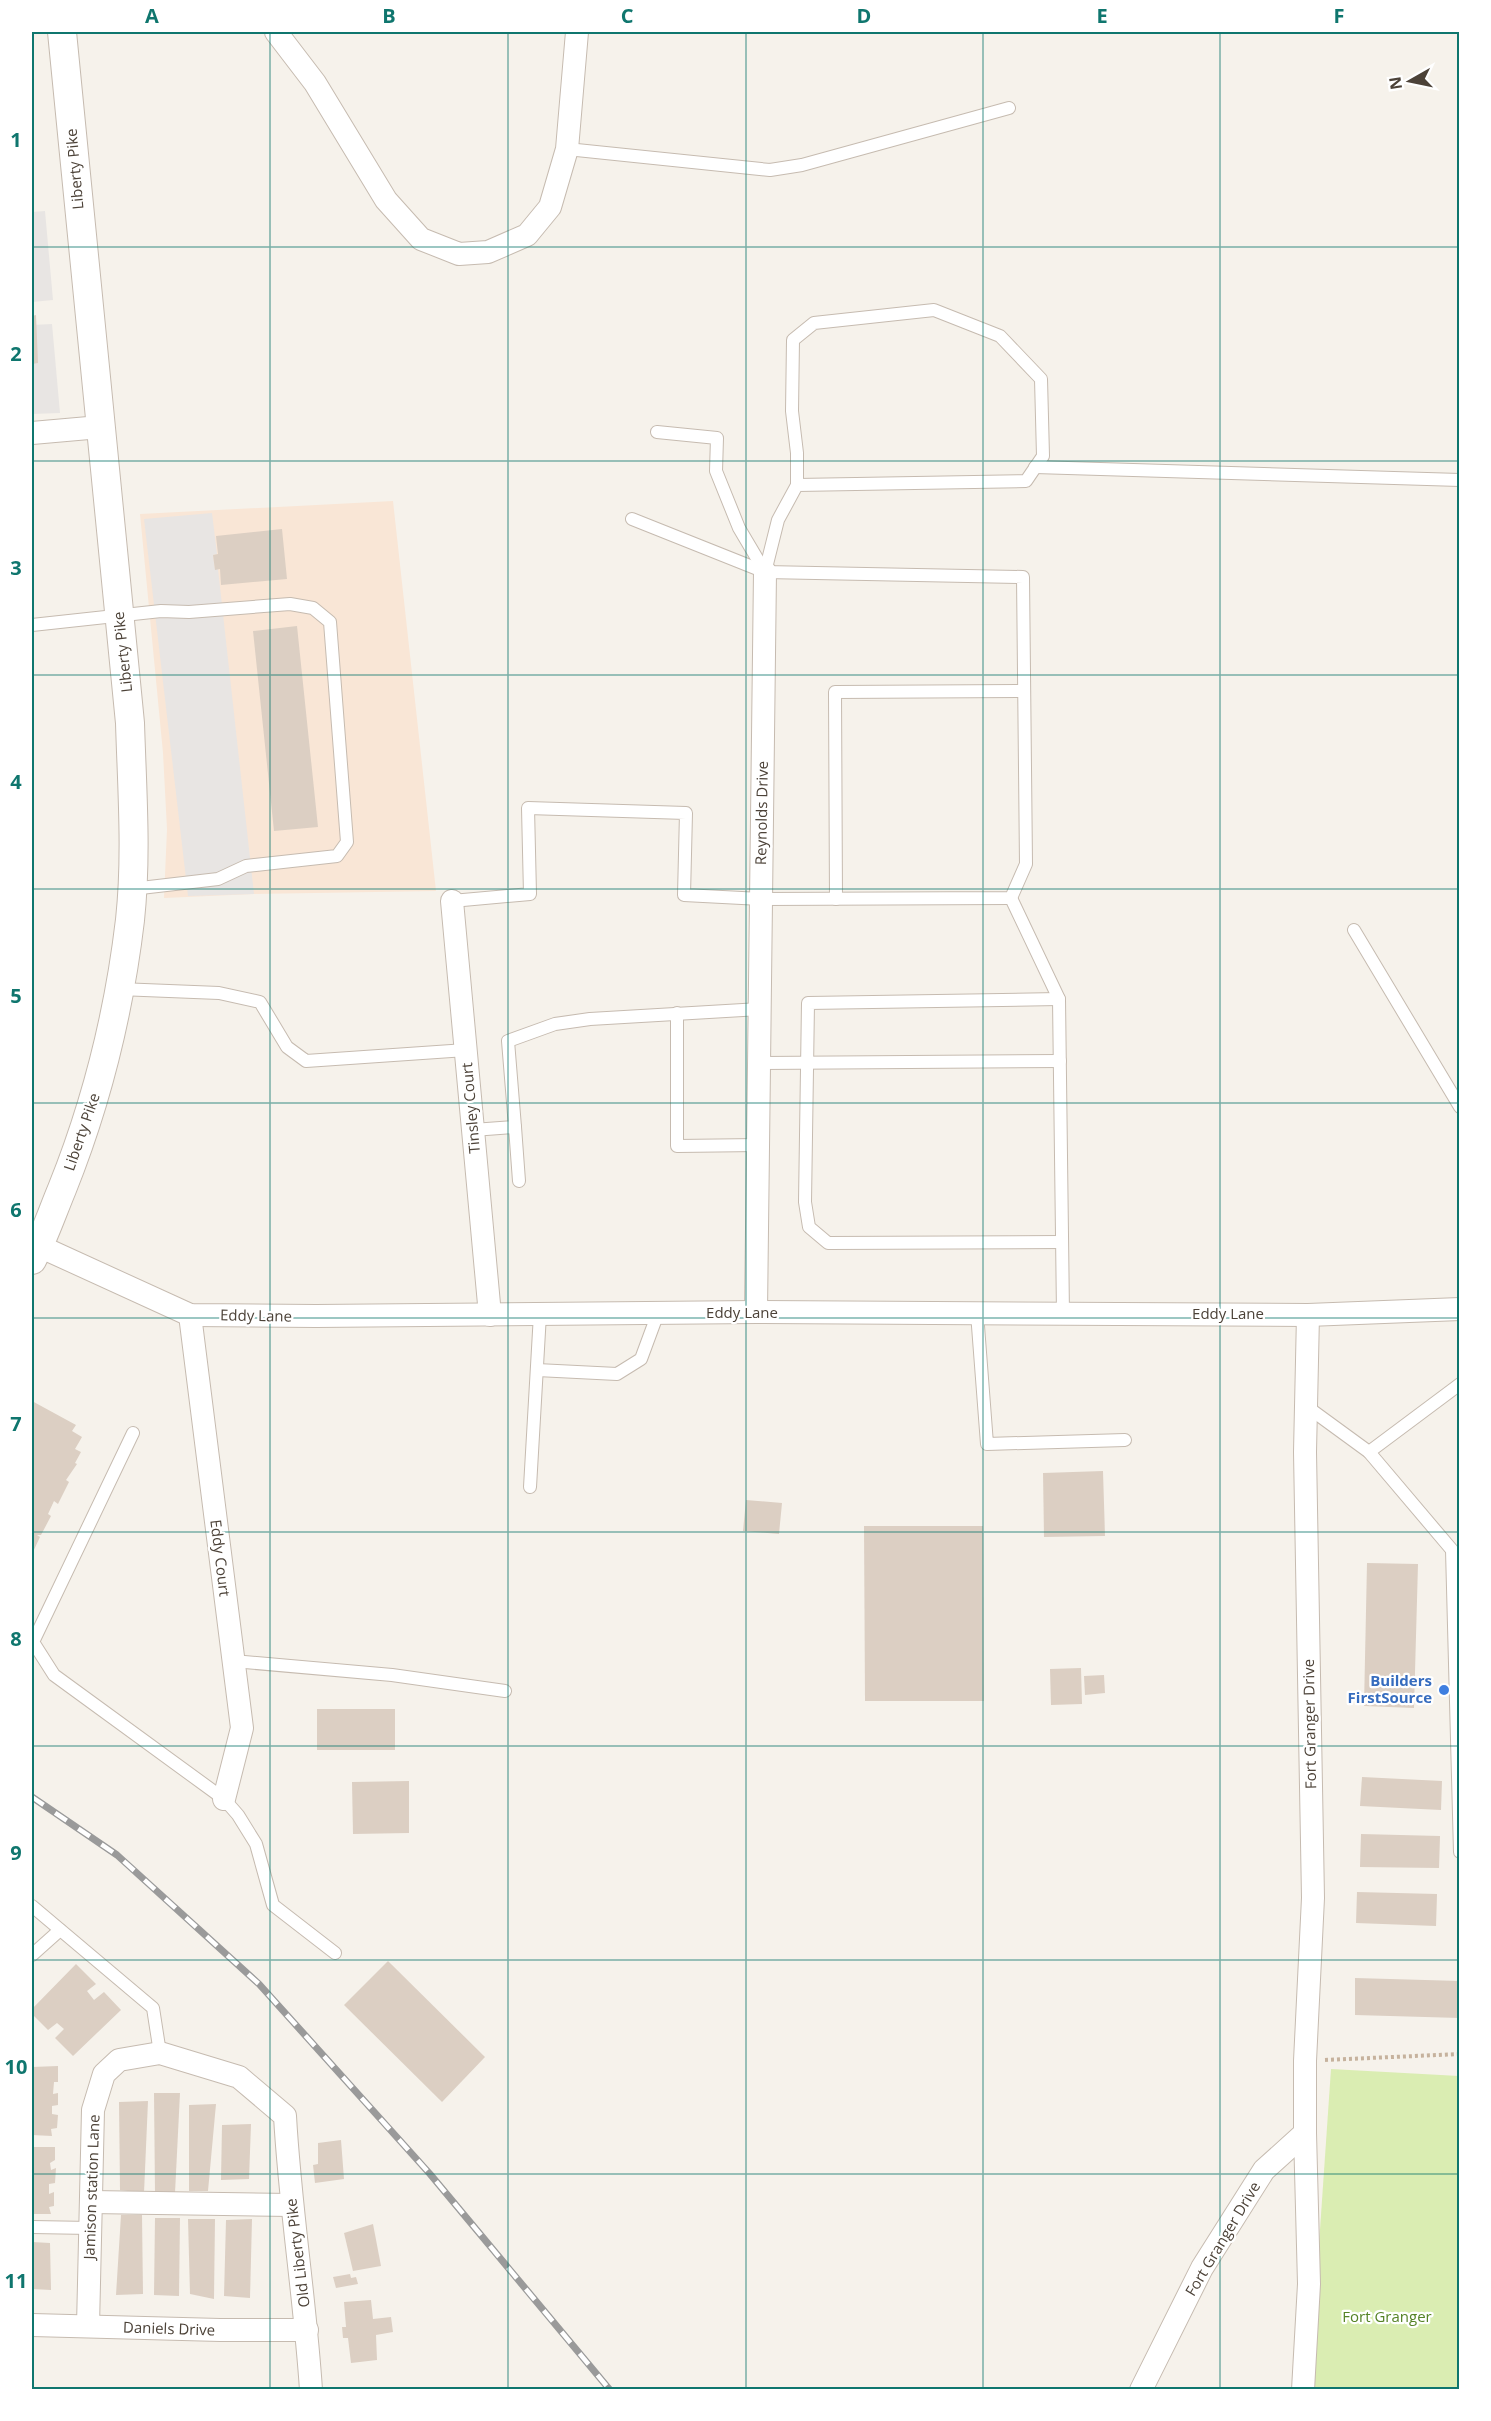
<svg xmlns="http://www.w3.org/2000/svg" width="1491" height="2421" font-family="'Open Sans',sans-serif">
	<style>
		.commercial { fill: #f9e6d6 }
		.green { fill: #daedb2 }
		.parking { fill: #e8e5e3 }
		.building { fill: #dccfc3 }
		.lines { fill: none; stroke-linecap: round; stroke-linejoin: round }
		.service-casing { stroke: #c6bbb0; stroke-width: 14 }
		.minor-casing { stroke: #c6bbb0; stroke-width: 24 }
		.tertiary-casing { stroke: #c6bbb0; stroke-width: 30 }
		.path { stroke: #c6b29d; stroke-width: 4; stroke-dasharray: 3 3; stroke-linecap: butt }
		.service { stroke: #fff; stroke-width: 12 }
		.minor { stroke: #fff; stroke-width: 22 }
		.tertiary { stroke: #fff; stroke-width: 28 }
		.rail-casing { stroke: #9a9a9a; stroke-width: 7 }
		.rail { stroke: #fff; stroke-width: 4.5; stroke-dasharray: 14; stroke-linecap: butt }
		.grid { fill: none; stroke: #0f766e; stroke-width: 1.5; stroke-opacity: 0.55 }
		.shop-dot { fill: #3f7fe0; stroke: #fff; stroke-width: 2 }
		.labels { text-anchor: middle; stroke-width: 4.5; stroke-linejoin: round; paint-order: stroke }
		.street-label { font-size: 15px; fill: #4c4238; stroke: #fff }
		.shop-label { font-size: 15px; font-weight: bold; fill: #366cbe; stroke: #fff; text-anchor: end }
		.park-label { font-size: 15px; fill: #558326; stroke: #fff }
		.neatline { fill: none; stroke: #0f766e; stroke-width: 2 }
		.grid-label { font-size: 20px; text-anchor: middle; font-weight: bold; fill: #0f766e }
	</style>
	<rect width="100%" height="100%" fill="#f6f2eb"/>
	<polygon class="commercial" points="393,501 436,891 254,894 164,898 167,829 163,753 140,514"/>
	<polygon class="green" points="1331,2069 1459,2076 1459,2389 1309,2390"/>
	<g class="parking">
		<polygon points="45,211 53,300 32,302 32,212"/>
		<polygon points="52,324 60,413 32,414 32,325"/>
		<polygon points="212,513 217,554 213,555 215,569 218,569 254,894 188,896 144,519"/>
	</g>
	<g class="building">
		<polygon points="36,315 38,363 32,364 32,316"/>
		<polygon points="282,529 287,579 221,585 220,569 215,570 213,555 218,554 216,536"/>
		<polygon points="297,626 318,827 274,831 253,631"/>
		<polygon points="32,1401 76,1425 72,1431 82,1437 75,1449 81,1452 75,1463 77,1464 66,1480 69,1482 58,1504 54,1501 48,1514 51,1516 41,1535 37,1535 40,1537 32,1554"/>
		<polygon points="1103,1471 1105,1536 1044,1537 1043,1473"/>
		<polygon points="746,1500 782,1503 779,1534 743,1531"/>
		<polygon points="864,1526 983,1526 984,1701 865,1701"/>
		<polygon points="1367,1563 1418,1564 1414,1708 1364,1706"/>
		<polygon points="1081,1668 1082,1704 1051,1705 1050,1669"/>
		<polygon points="1104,1675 1105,1693 1085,1695 1084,1676"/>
		<rect x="317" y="1709" width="78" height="41"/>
		<polygon points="1362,1777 1442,1781 1441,1810 1360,1806"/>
		<polygon points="409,1781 409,1833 353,1834 352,1782"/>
		<polygon points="1361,1834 1440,1836 1439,1868 1360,1867"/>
		<polygon points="1357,1892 1437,1894 1436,1926 1356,1923"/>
		<polygon points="388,1961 485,2057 442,2102 344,2005"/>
		<polygon points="76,1964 96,1984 87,1991 94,2000 104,1992 121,2010 73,2056 55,2038 64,2029 57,2023 48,2030 32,2014 32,2009"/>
		<polygon points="1355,1978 1460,1981 1460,2018 1355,2015"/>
		<polygon points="58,2066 58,2082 54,2082 53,2094 58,2093 58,2105 52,2106 52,2114 58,2115 57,2128 51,2129 52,2136 32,2135 32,2067"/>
		<polygon points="154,2093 180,2093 175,2193 155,2193"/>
		<polygon points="148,2101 144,2193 120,2190 119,2102"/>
		<polygon points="216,2104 208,2191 189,2191 189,2105"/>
		<polygon points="251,2124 249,2179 221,2180 222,2125"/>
		<polygon points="341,2140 344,2179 315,2183 313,2165 318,2164 318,2143"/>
		<polygon points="32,2147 55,2147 55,2160 50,2163 51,2170 56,2168 55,2183 49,2184 49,2194 54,2192 54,2206 49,2207 51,2214 32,2214"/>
		<polygon points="121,2215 142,2215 143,2294 116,2295"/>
		<polygon points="155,2218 180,2218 179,2296 154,2295"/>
		<polygon points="188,2219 215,2219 214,2299 190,2294"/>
		<polygon points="252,2219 250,2298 224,2296 226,2220"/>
		<polygon points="373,2224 381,2266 353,2271 344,2233"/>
		<polygon points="32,2242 50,2243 51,2290 32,2289"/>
		<polygon points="350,2274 351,2278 356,2277 358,2284 336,2288 333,2277"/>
		<polygon points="371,2300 373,2319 391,2317 393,2332 376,2335 377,2360 351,2363 348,2338 343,2338 342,2327 346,2327 344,2302"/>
	</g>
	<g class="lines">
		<defs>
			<g id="service">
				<polyline points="567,149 770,170 802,165 1009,108"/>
				<polyline points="657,432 717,438 716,471 739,528 765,572"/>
				<polyline points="1035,467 1460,480"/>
				<polyline points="765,572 778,520 797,485 797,453 792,411 793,340 814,323 934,310 1000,336 1041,379 1043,456 1026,481 797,485"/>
				<polyline points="32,625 161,611 189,612 290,604 313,608 330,622 347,842 337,856 246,866 218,879 132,889"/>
				<polyline points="1011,898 1059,999 1063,1314"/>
				<polyline points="836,899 835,692 1023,691"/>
				<polyline points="452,901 530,894 528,808 686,813 684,895 761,899 1011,898 1026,864 1023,577 765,572 632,519"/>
				<polyline points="1354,930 1460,1107"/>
				<polyline points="119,989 219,993 260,1002 287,1047 306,1061 466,1050"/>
				<polyline points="1059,999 808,1003 805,1202 809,1227 828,1243 1062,1242"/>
				<polyline points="677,1013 677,1146 758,1145"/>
				<polyline points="759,1063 1060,1061"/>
				<polyline points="515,1127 519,1181"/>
				<polyline points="473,1130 515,1127 508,1041 555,1024 590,1019 760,1009"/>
				<polyline points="977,1313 987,1444 1125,1440"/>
				<polyline points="537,1370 617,1374 641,1359 658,1313"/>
				<polyline points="1306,1406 1369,1452 1460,1384"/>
				<polyline points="133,1433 33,1642 54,1675 224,1799 238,1815 256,1844 273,1905 335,1953"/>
				<polyline points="1369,1452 1452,1550 1460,1852"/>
				<polyline points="530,1487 540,1314"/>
				<polyline points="233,1661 392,1675 505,1691"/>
				<polyline points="32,1906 153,2008 160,2053"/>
				<polyline points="32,1955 60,1930"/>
				<polyline points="32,2227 91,2228"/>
			</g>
			<g id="minor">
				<polyline points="276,32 315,83 386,200 421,239 459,254 488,252 527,235 550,207 567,149 577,32"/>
				<polyline points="32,433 100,427"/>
				<polyline points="452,901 490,1315"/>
				<polyline points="39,1246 190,1315 316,1316 756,1312 1308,1315 1460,1309"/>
				<polyline points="756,1312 765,572"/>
				<polyline points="190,1315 242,1728 224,1799"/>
				<polyline points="91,2202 292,2205"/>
				<polyline points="32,2325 220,2330 307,2330"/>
				<path d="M 88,2326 L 93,2110 L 104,2074 L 119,2060 L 160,2053 L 239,2077 L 285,2116 C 290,2207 305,2298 311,2390"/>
				<polyline points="1141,2390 1202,2268 1264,2170 1305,2133 1305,2061 1313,1898 1305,1452 1308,1315"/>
				<polyline points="1303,2390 1309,2284 1305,2133"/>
			</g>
			<path id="tertiary" d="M 32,1260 C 44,1237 52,1213 62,1189 C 97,1102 119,1013 130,920 C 137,855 132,789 130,723 L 62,32"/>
		</defs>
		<use href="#service" class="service-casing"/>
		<use href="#minor" class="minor-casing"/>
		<use href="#tertiary" class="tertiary-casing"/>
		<polyline class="path" points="1325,2060 1460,2054"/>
		<use href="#service" class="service"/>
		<use href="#minor" class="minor"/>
		<use href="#tertiary" class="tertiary"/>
		<defs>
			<polyline id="rail" points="32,1797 117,1855 259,1984 430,2174 610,2390"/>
		</defs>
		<use href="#rail" class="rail-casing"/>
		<use href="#rail" class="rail"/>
	</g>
	<path class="grid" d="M 270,32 L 270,2390M 508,32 L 508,2390M 746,32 L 746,2390M 983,32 L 983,2390M 1220,32 L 1220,2390M 32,247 L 1460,247M 32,461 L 1460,461M 32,675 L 1460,675M 32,889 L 1460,889M 32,1103 L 1460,1103M 32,1318 L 1460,1318M 32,1532 L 1460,1532M 32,1746 L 1460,1746M 32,1960 L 1460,1960M 32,2174 L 1460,2174"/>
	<circle class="shop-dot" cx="1444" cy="1690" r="6"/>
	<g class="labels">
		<g class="street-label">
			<text transform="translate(75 169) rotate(-95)" y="5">Liberty Pike</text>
			<text transform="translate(123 652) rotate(-96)" y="5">Liberty Pike</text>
			<text transform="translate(762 813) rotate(-89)" y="5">Reynolds Drive</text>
			<text transform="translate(471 1108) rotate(-95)" y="5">Tinsley Court</text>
			<text transform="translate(82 1132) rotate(-71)" y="5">Liberty Pike</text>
			<text x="742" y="1318">Eddy Lane</text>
			<text x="1228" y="1319">Eddy Lane</text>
			<text transform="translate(256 1316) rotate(1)" y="5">Eddy Lane</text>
			<text transform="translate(220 1558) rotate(83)" y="5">Eddy Court</text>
			<text transform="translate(1310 1724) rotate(-91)" y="5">Fort Granger Drive</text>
			<text transform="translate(92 2187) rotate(-88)" y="5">Jamison station Lane</text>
			<text transform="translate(1223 2239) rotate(-59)" y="5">Fort Granger Drive</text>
			<text transform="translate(298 2253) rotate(-97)" y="5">Old Liberty Pike</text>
			<text transform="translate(169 2329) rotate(2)" y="5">Daniels Drive</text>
		</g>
		<g class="shop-label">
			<text x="1432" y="1686">Builders<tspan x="1432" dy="17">FirstSource</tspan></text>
		</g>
		<g class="park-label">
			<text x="1387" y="2322">Fort Granger</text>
		</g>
	</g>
	<rect width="1491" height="2421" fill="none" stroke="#ffffff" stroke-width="66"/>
	<g transform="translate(1410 81) rotate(261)" stroke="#ffffff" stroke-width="4.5" paint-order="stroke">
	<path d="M0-4.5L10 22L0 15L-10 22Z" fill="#4c4238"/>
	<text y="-9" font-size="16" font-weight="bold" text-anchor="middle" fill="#4c4238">N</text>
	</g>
	<rect x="33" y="33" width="1425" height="2355" class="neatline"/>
	<g class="grid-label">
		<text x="152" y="23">A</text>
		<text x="389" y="23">B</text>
		<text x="627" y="23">C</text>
		<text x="864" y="23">D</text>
		<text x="1102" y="23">E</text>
		<text x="1339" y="23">F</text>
		<text x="16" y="147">1</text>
		<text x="16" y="361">2</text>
		<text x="16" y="575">3</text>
		<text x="16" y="789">4</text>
		<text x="16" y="1003">5</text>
		<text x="16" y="1217">6</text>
		<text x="16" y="1431">7</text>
		<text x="16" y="1646">8</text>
		<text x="16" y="1860">9</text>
		<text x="16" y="2074">10</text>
		<text x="16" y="2288">11</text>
	</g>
</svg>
